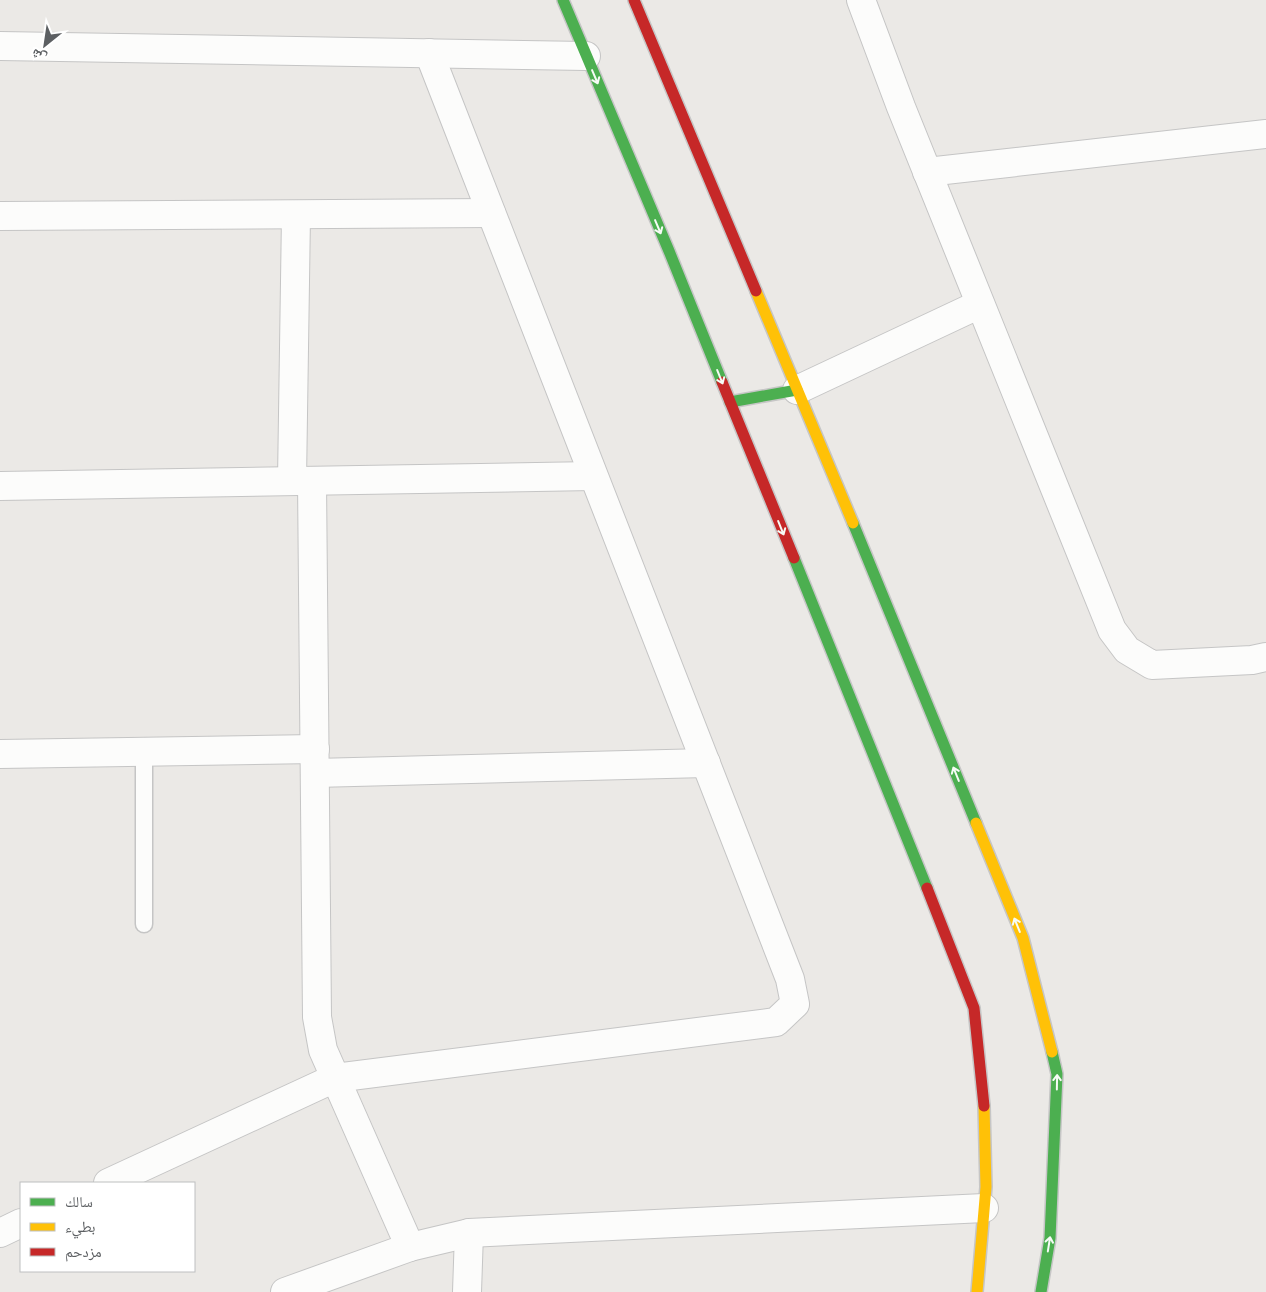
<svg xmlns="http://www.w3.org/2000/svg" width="1266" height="1292" font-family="'Nunito Sans','Noto Naskh Arabic',sans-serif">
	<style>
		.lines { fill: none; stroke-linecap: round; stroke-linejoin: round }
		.lane-casing { stroke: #c5c5c5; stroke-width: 19 }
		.street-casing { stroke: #c5c5c5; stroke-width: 30 }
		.fast-casing { stroke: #c6c6c6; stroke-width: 14 }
		.slow-casing { stroke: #c6c6c6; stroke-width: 14 }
		.jam-casing { stroke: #c6c6c6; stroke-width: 14 }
		.lane { stroke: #fcfcfb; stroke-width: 16 }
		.street { stroke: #fcfcfb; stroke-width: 28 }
		.fast { stroke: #4caf50; stroke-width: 11 }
		.slow { stroke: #ffc107; stroke-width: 11 }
		.jam { stroke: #c62828; stroke-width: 11 }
		.oneway { stroke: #f6fbf6 }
	</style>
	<rect width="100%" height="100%" fill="#ebe9e6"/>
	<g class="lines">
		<defs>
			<polyline id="lane" points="144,924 144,751"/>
			<g id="street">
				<polyline points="861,0 901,107 1112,630 1127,650 1152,665 1252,660 1266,657"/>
				<polyline points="0,46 586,56"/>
				<polyline points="927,172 1266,134"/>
				<polyline points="0,216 491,213"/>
				<polyline points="797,390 980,304"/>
				<polyline points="292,481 296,215"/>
				<polyline points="312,481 317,1017 323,1050 410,1247"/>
				<polyline points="0,486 593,476"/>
				<polyline points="0,754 315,749"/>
				<polyline points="315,773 706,763"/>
				<polyline points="108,1183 335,1078 776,1022 795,1004 790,979 429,53"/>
				<polyline points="0,1233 21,1223"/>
				<polyline points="285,1292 410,1247 469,1233 984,1208"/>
				<polyline points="467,1292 469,1233"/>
			</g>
			<g id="fast">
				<polyline points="563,0 669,251 722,382"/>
				<polyline points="730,402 797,390"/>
				<polyline points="853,523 976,823"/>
				<polyline points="794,558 927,888"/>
				<polyline points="1041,1292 1050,1238 1057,1074 1052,1052"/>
			</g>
			<g id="slow">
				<polyline points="756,291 853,523"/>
				<polyline points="976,823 1023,938 1052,1052"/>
				<polyline points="977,1292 986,1187 984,1106"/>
			</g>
			<g id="jam">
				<polyline points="634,0 756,291"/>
				<polyline points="722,382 794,558"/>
				<polyline points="927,888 974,1008 984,1106"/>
			</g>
		</defs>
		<use href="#lane" class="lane-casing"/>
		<use href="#street" class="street-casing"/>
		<use href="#fast" class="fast-casing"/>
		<use href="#slow" class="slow-casing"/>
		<use href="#jam" class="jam-casing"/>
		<use href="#lane" class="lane"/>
		<use href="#street" class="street"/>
		<use href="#fast" class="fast"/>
		<use href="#slow" class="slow"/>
		<use href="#jam" class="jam"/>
	</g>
	<defs><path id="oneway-shaft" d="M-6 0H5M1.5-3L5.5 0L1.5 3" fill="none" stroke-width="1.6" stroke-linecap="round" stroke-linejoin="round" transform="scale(1.25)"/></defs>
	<g class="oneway">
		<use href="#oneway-shaft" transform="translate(595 77) rotate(67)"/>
		<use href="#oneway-shaft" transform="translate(658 227) rotate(67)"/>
		<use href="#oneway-shaft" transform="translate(720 377) rotate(68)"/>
		<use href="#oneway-shaft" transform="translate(781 528) rotate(68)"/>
		<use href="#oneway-shaft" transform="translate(956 774) rotate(-112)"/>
		<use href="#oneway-shaft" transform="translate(1017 925) rotate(-112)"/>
		<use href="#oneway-shaft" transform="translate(1057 1082) rotate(-89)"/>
		<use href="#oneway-shaft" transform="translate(1049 1244) rotate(-81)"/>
	</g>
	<rect x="20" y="1182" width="175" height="90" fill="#ffffff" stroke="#bebfc0"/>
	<rect x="30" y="1198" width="25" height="8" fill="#4caf50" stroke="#bebfc0"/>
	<text x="65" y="1207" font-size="15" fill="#5c5f62">سالك</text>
	<rect x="30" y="1223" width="25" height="8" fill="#ffc107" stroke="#bebfc0"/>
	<text x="65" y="1232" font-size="15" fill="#5c5f62">بطيء</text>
	<rect x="30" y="1248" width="25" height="8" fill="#c62828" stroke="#bebfc0"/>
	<text x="65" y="1257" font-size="15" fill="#5c5f62">مزدحم</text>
	<g transform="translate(45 45) rotate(210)" stroke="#ffffff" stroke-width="4" paint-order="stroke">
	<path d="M0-4L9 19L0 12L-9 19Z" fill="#5c5f62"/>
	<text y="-8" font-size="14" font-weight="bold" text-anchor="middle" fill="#5c5f62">ش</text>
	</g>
</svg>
